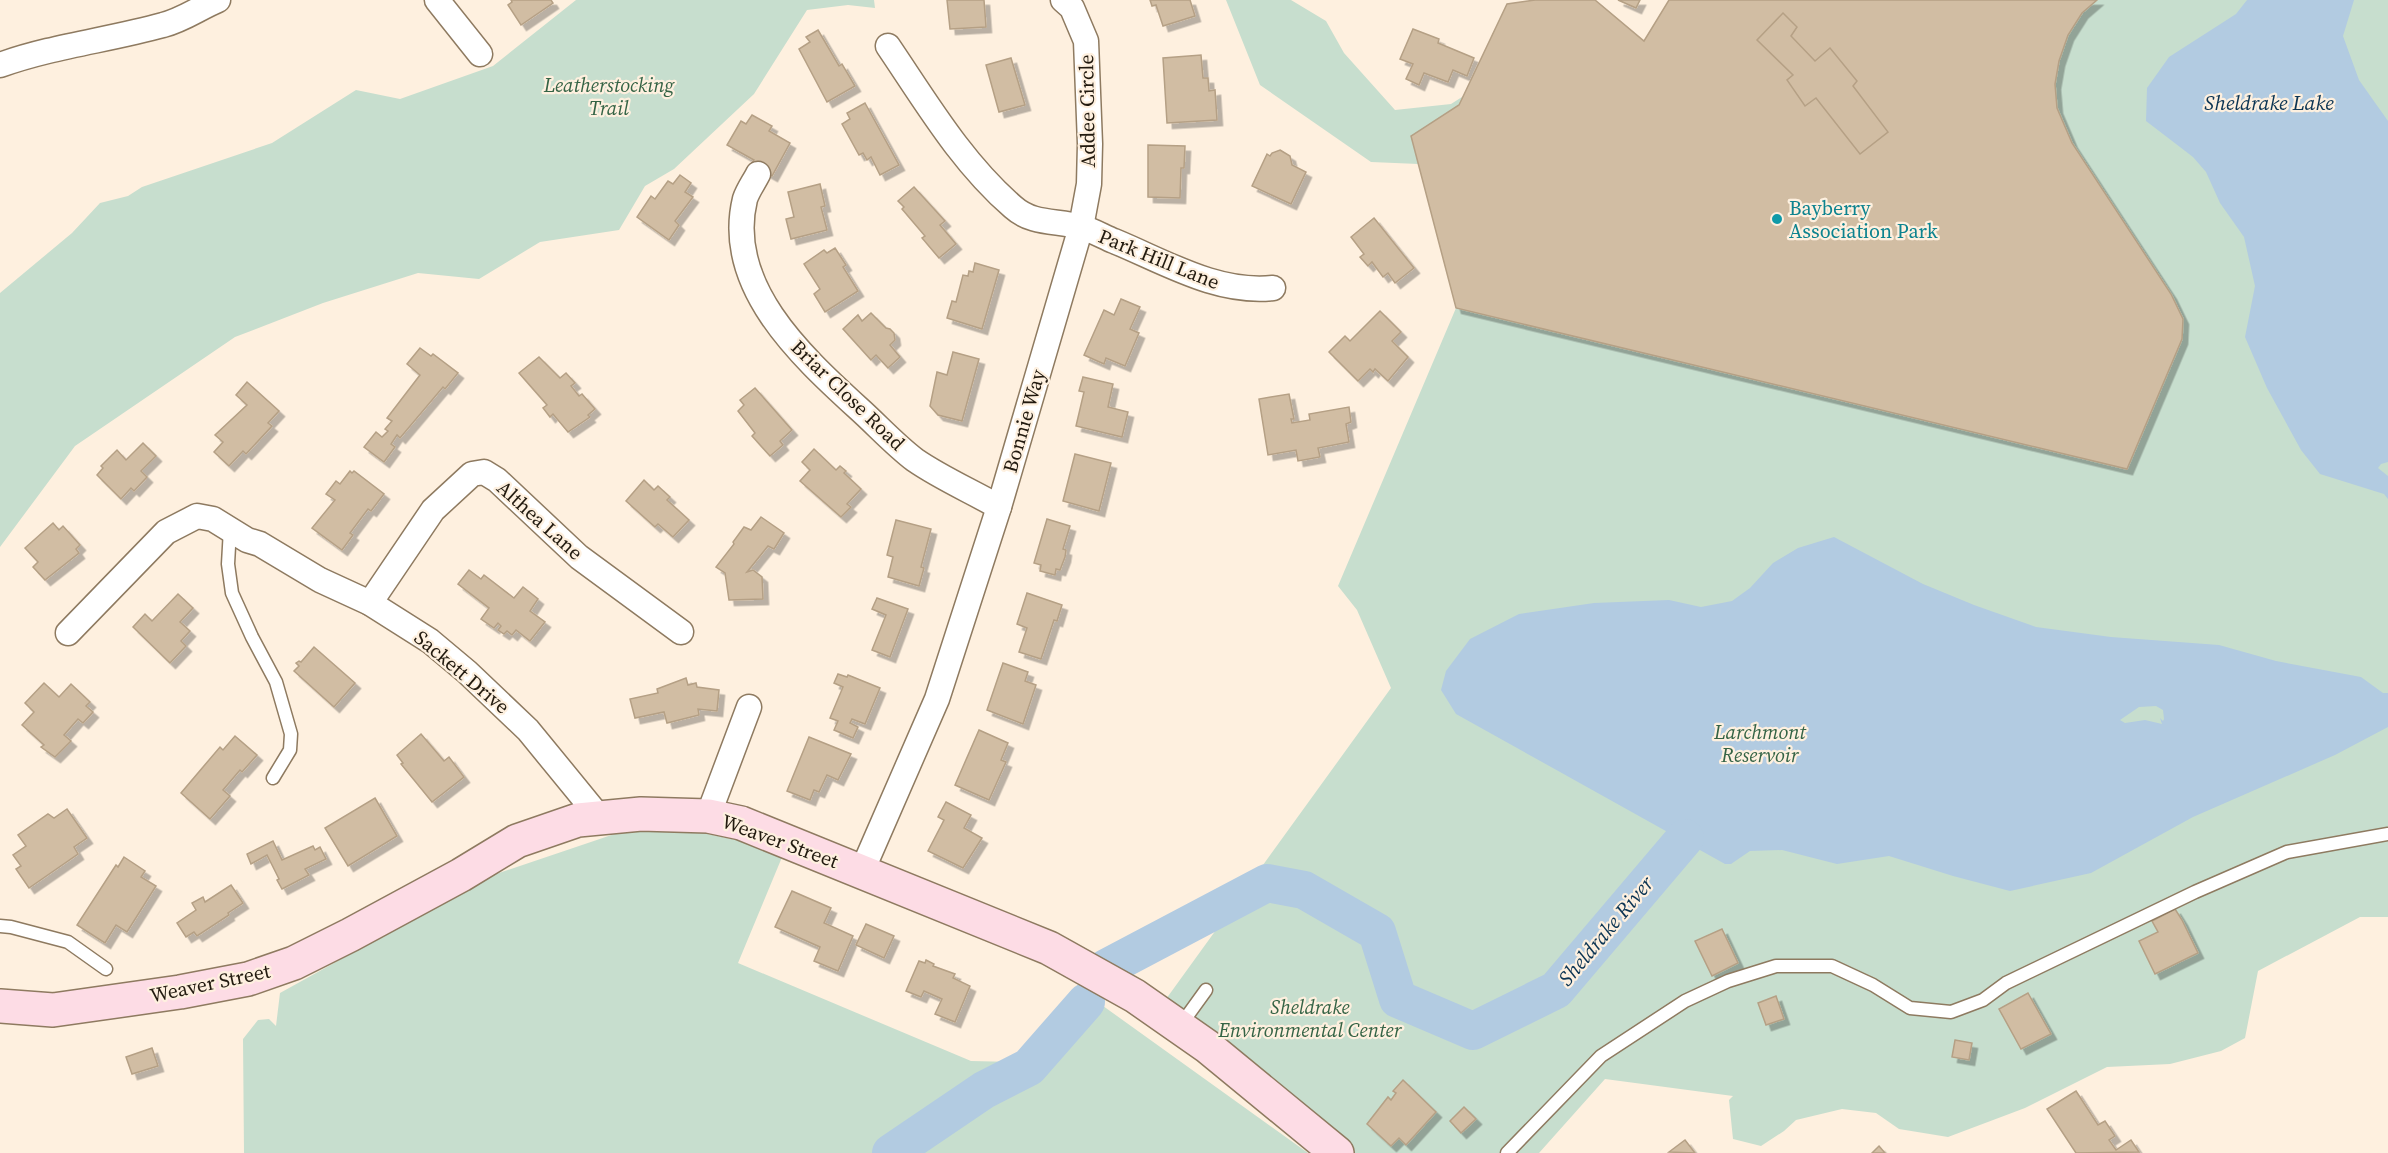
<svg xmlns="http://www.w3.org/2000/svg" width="2388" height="1153" font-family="'Source Serif 4',serif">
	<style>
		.green { fill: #c7dece }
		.water { fill: #b2cbe1; fill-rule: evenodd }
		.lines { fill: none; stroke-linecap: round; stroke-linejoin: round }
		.river { stroke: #b2cbe1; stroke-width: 38 }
		.building { fill: #d1bda3; stroke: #b5a085; stroke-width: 1.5; filter: url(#shadow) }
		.service-casing { stroke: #8e7a60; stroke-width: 15 }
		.minor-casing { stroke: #8e7a60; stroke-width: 27 }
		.secondary-casing { stroke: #8e7a60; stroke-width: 36 }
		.service { stroke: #fff; stroke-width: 12 }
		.minor { stroke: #fff; stroke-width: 24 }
		.secondary { stroke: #fddce5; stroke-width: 33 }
		.culture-dot { fill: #0f9aa8; stroke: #fef0df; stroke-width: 2 }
		.labels { text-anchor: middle; stroke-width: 4.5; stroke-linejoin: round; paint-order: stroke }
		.park-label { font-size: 20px; font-style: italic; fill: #346345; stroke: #fef0df }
		.street-label { font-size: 20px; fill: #221a0f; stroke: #fef0df }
		.culture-label { font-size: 20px; fill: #0d838f; stroke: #fef0df; text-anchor: start }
		.water-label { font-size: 21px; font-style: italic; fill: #0b3453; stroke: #fef0df }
	</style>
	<defs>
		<filter id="shadow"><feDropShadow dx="5.5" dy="5.5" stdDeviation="0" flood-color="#0004"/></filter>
	</defs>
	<rect width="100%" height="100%" fill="#fef0df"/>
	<g class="green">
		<polygon points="576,0 874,0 875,8 848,5 807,10 754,94 674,169 645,186 619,230 540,242 479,279 418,273 323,303 235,337 75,446 0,547 0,293 72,233 100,203 128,196 142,187 272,143 356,90 400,99 493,66"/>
		<polygon points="1226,0 1291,0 1326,21 1344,53 1395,110 1451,104 1484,83 1466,166 1371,162 1260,85"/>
		<polygon points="2097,0 2388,0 2388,917 2360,917 2258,971 2245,1038 2221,1051 2170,1064 2107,1067 2025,1108 1948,1137 1899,1129 1876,1113 1842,1109 1796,1120 1784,1131 1761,1146 1733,1139 1729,1100 1733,1096 1605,1079 1539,1153 1351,1153 1161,1006 1391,688 1357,610 1338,586 1456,308 2127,469 2182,339 2171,294 2072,143 2057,108 2055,84 2059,61 2068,35 2082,13"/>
		<polygon points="650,822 785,850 738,963 971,1061 1015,1062 1078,988 1308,1153 244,1153 243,1039 258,1020 269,1019 276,1026 280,993 493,875"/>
	</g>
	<g class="water">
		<polygon points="2247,0 2354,0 2343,36 2359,80 2388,121 2388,462 2381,464 2378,468 2388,476 2388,499 2384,494 2320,474 2301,450 2267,388 2245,337 2255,286 2244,237 2220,203 2206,172 2193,157 2146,121 2147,88 2169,57 2236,14"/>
		<path d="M 1834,537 L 1923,584 L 1974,605 L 2036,627 L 2111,637 L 2219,645 L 2276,661 L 2361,677 L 2383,693 L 2388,693 L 2388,727 L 2335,755 L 2193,817 L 2091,873 L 2010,891 L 1953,876 L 1889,856 L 1837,864 L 1782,850 L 1750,851 L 1731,864 L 1725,864 L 1456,714 L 1441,690 L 1446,671 L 1470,639 L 1519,614 L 1594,603 L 1669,600 L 1701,607 L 1732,601 L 1750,588 L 1773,563 L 1798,548 ZM 2156,706 L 2163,710 L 2164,719 L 2163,721 L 2160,718 L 2162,724 L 2145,720 L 2125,723 L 2120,720 L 2139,707 Z"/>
	</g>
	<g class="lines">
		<g class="river">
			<polyline points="1106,968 1267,883 1304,890 1377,932 1398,999 1473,1031 1556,990 1685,838"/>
			<polyline points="891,1153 984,1090 1029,1067 1086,1002"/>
		</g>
	</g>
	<g class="building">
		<polygon points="511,0 551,0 553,3 521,25 508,5 512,2"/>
		<polygon points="947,0 984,0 986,27 950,29"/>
		<polygon points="1150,0 1190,0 1195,16 1163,26 1156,5 1152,6"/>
		<polygon points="1535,0 1595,0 1644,41 1669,0 2097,0 2082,13 2068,35 2059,61 2055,84 2057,108 2072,143 2171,294 2183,319 2182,339 2127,469 1456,308 1411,136 1459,105 1507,4"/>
		<polygon points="1618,0 1640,0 1636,8"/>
		<polygon points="1783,13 1797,27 1791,36 1815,61 1830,48 1857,81 1853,86 1888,132 1860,154 1816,98 1805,106 1787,80 1793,75 1757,40"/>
		<polygon points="1413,29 1439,39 1438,43 1474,58 1467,76 1453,70 1448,82 1424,73 1419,85 1406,79 1413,64 1400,59"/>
		<polygon points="818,30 839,66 842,64 855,86 827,102 799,49 810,42 806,37"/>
		<polygon points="1201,55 1203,78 1208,78 1209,91 1215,90 1217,120 1167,123 1163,58"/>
		<polygon points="1011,58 1025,105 999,112 986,65"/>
		<polygon points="865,103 899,165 880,175 871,157 867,160 863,153 859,155 842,124 850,119 847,113"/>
		<polygon points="752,115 772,126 769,131 790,143 772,176 751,164 754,160 727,145 741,121 746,124"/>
		<polygon points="1148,145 1185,146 1184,168 1181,168 1180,198 1148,197"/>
		<polygon points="1280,150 1290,156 1292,165 1306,172 1291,204 1252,186 1267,154 1270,156 1272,153"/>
		<polygon points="680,175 691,183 685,192 693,197 675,221 679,225 669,240 637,217 651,196 655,199 668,181 673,184"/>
		<polygon points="820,184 825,206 821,207 827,230 791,239 786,219 794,217 788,192"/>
		<polygon points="914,187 945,221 940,225 956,244 939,258 922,238 925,236 902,209 904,207 898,201"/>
		<polygon points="1374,218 1414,268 1395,283 1388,273 1383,277 1372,262 1368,266 1360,257 1364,254 1351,237"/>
		<polygon points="835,248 846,265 843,267 858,291 825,312 814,294 820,289 804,264 824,250 827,253"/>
		<polygon points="975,263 999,270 982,329 947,318 952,301 956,302 963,275 968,276 969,271 973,272"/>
		<polygon points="1121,299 1140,307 1130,329 1139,333 1125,366 1106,358 1104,364 1084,355 1104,310 1114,315"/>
		<polygon points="1380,311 1401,332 1392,341 1408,357 1388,381 1375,369 1373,372 1370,369 1358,381 1329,352 1345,336 1350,341"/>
		<polygon points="871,313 886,328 890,329 894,333 895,340 890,345 900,357 888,368 876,355 871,360 843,329 858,315 862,321"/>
		<polygon points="420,348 431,356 433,354 458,373 445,389 443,387 400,438 397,435 391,444 395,447 384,462 364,447 376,432 382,437 388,431 385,429 392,421 387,418 420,375 407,364"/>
		<polygon points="953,352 979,359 962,421 938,415 930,406 937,372 947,375"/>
		<polygon points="539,357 560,378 566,373 575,383 571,386 579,396 582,394 595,409 588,415 590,417 568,432 553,414 550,417 543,408 547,405 519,373"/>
		<polygon points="1083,377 1113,384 1108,407 1128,412 1122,437 1076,426 1084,392 1079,391"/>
		<polygon points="247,382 279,411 268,423 272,426 246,454 243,451 229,466 214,452 223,442 215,435 247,405 236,395"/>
		<polygon points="755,388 792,430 780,441 783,445 770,456 752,436 755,433 738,411 744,405 740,400"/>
		<polygon points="1289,394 1294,419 1291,419 1292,423 1310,420 1309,414 1349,407 1351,422 1346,424 1349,442 1318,448 1320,457 1298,461 1296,450 1268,455 1259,399"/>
		<polygon points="143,443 156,456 141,471 147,477 134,491 131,488 121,499 97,475 103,468 101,466 117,450 126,460"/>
		<polygon points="814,449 836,470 840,466 846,471 844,473 861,489 847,504 851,507 841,517 800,481 810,470 802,462"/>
		<polygon points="1075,454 1111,463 1099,511 1063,501"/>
		<polygon points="350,471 352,473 354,471 384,494 371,511 368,509 350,533 353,535 342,550 312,528 335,500 326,494 336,481 340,484"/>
		<polygon points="644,480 654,490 658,486 670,497 667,500 689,520 673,537 658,524 655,527 626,501"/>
		<polygon points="761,517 784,533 774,549 768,546 747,572 753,570 762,577 763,599 729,600 725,573 716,567 734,544 733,542 744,527 751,530"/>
		<polygon points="1047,519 1070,526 1063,549 1066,550 1065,557 1060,570 1056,569 1055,575 1040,571 1041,565 1034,563"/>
		<polygon points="896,520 931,529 921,567 924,568 919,586 888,577 893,557 887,555"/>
		<polygon points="53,523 59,530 63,526 80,545 76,549 79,553 45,580 33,567 38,562 25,548"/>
		<polygon points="469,570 481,579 484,575 514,598 523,587 538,599 530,611 545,622 530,641 516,630 512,635 507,631 504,634 498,630 501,626 498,623 494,628 481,619 489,608 458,584"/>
		<polygon points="1027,593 1062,605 1057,621 1054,620 1041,659 1019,652 1027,628 1017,624"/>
		<polygon points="178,594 193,608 180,622 190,631 181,641 186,646 170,663 133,627 145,614 152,621"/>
		<polygon points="877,598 908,609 890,657 872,650 886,615 872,609"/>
		<polygon points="314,647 355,683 334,707 294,671 299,666 296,663 299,661 301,662"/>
		<polygon points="1003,663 1028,672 1025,681 1036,685 1023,724 987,710"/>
		<polygon points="838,674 847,677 848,675 880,688 865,724 852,719 850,723 858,727 853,738 834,730 838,721 830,718 843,687 834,683"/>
		<polygon points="686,678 688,685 696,683 697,687 719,690 717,711 698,709 699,715 667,723 664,712 635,718 630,699 658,693 657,689"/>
		<polygon points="44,683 59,697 71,684 90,702 86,706 93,712 83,723 78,719 64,735 71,741 55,757 41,747 44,745 22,725 34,712 25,703"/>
		<polygon points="979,730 1008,743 1001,760 1006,762 989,800 955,785"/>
		<polygon points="421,734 444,761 449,757 464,777 432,802 401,764 403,763 397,755"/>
		<polygon points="235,736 257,755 242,772 240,770 223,790 230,796 210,819 181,793 220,747 223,750"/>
		<polygon points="809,737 851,754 838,780 827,775 819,792 814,790 810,800 787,791"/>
		<polygon points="375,798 397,836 348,866 325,828"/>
		<polygon points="946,802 971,815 964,828 982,838 963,868 928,851 944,820 938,817"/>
		<polygon points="67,809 87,838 74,847 78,854 29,888 16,869 21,866 13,855 26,846 18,835 48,814 54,818"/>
		<polygon points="273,841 282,860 313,846 315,850 320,847 326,859 305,869 309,875 282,889 277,880 279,879 267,855 251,864 247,854"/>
		<polygon points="124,857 145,871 141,877 156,886 127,932 116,925 105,943 77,925 116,865 118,867"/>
		<polygon points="231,885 243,903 228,913 229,915 197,936 194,932 186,937 177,923 196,910 192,903 203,897 205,902"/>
		<polygon points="792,891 831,908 824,923 853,936 838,971 814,961 820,947 775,927"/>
		<polygon points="2175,909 2182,920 2198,953 2155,974 2139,941 2158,932 2152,921"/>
		<polygon points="866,924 894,936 884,958 856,945"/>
		<polygon points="1722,929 1738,963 1712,976 1695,941"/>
		<polygon points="926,960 934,964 933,966 955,974 953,978 970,986 955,1022 935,1014 942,999 924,991 921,997 906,991 919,961 925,963"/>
		<polygon points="2028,993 2051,1034 2021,1049 1999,1009"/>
		<polygon points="1776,996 1784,1019 1766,1025 1758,1003"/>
		<polygon points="1955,1040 1972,1043 1969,1060 1952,1057"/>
		<polygon points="152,1048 158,1066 132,1074 126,1057"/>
		<polygon points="1403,1080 1436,1112 1406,1145 1399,1138 1391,1146 1367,1124 1388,1097 1391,1100 1396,1093 1393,1091"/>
		<polygon points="2076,1091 2098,1125 2105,1121 2115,1136 2109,1140 2116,1150 2131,1140 2139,1152 2076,1153 2047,1109"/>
		<polygon points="1464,1107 1476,1119 1461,1133 1450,1121"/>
		<polygon points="1685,1140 1695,1153 1669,1152"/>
		<polygon points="1879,1146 1885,1153 1872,1153"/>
	</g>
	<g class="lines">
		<defs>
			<g id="service">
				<polyline points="230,529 228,564 232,593 252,637 276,682 291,734 290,750 273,778"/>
				<polyline points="0,926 11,927 68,942 106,969"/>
				<polyline points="1180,1026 1206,990"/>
				<polyline points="1507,1153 1601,1056 1685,1001 1728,981 1776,966 1832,966 1873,985 1910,1008 1951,1012 1983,1000 2006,983 2195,892 2287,852 2388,834"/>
			</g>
			<g id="minor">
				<polyline points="437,0 480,54"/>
				<path d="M 888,46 C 926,102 961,162 1013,207 C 1033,225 1057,220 1081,227 C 1092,230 1104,237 1114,241 C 1165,262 1217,294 1273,288"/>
				<path d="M 0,65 C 53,46 109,40 163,25 C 183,20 199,8 218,0"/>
				<path d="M 758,174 C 754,182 748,190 745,199 C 724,285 800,355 858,408 C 877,425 895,445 915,460 C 941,478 971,491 999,507"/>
				<polyline points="370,603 433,510 472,474 484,472 497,480 579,557 681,632"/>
				<polyline points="68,633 166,532 197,516 213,519 247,540 260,544 320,580 370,603 430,641 467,672 528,730 600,818"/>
				<polyline points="708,816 749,707"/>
				<polyline points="862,871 937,699 999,507 1081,227 1089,184 1090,144 1086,41 1072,8 1063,0"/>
			</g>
			<polyline id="secondary" points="0,1006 53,1010 180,992 248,979 294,963 350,935 461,875 517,841 578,820 641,814 708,816 741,823 1049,948 1135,996 1208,1047 1337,1153"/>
		</defs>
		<use href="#service" class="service-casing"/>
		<use href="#minor" class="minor-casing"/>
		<use href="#secondary" class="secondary-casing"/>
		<use href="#service" class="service"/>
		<use href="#minor" class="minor"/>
		<use href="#secondary" class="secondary"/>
	</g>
	<circle class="culture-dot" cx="1777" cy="219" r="6"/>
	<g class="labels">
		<g class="park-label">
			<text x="609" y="92">Leatherstocking<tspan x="609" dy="23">Trail</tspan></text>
			<text x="1760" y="739">Larchmont<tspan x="1760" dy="23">Reservoir</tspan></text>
			<text x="1310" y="1014">Sheldrake<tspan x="1310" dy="23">Environmental Center</tspan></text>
		</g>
		<g class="street-label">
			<text transform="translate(1087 111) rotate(-91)" y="7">Addee Circle</text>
			<text transform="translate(1159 259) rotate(22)" y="7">Park Hill Lane</text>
			<text transform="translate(848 395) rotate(44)" y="7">Briar Close Road</text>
			<text transform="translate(1024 421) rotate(-74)" y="7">Bonnie Way</text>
			<text transform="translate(540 520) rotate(42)" y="7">Althea Lane</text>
			<text transform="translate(462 672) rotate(40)" y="7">Sackett Drive</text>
			<text transform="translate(780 841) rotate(20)" y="7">Weaver Street</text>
			<text transform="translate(210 983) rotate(-12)" y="7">Weaver Street</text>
		</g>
		<g class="culture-label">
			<text x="1789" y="215">Bayberry<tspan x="1789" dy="23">Association Park</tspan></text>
		</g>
		<g class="water-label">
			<text x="2269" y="110">Sheldrake Lake</text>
			<text transform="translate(1606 931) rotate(-50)" y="7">Sheldrake River</text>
		</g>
	</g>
</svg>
